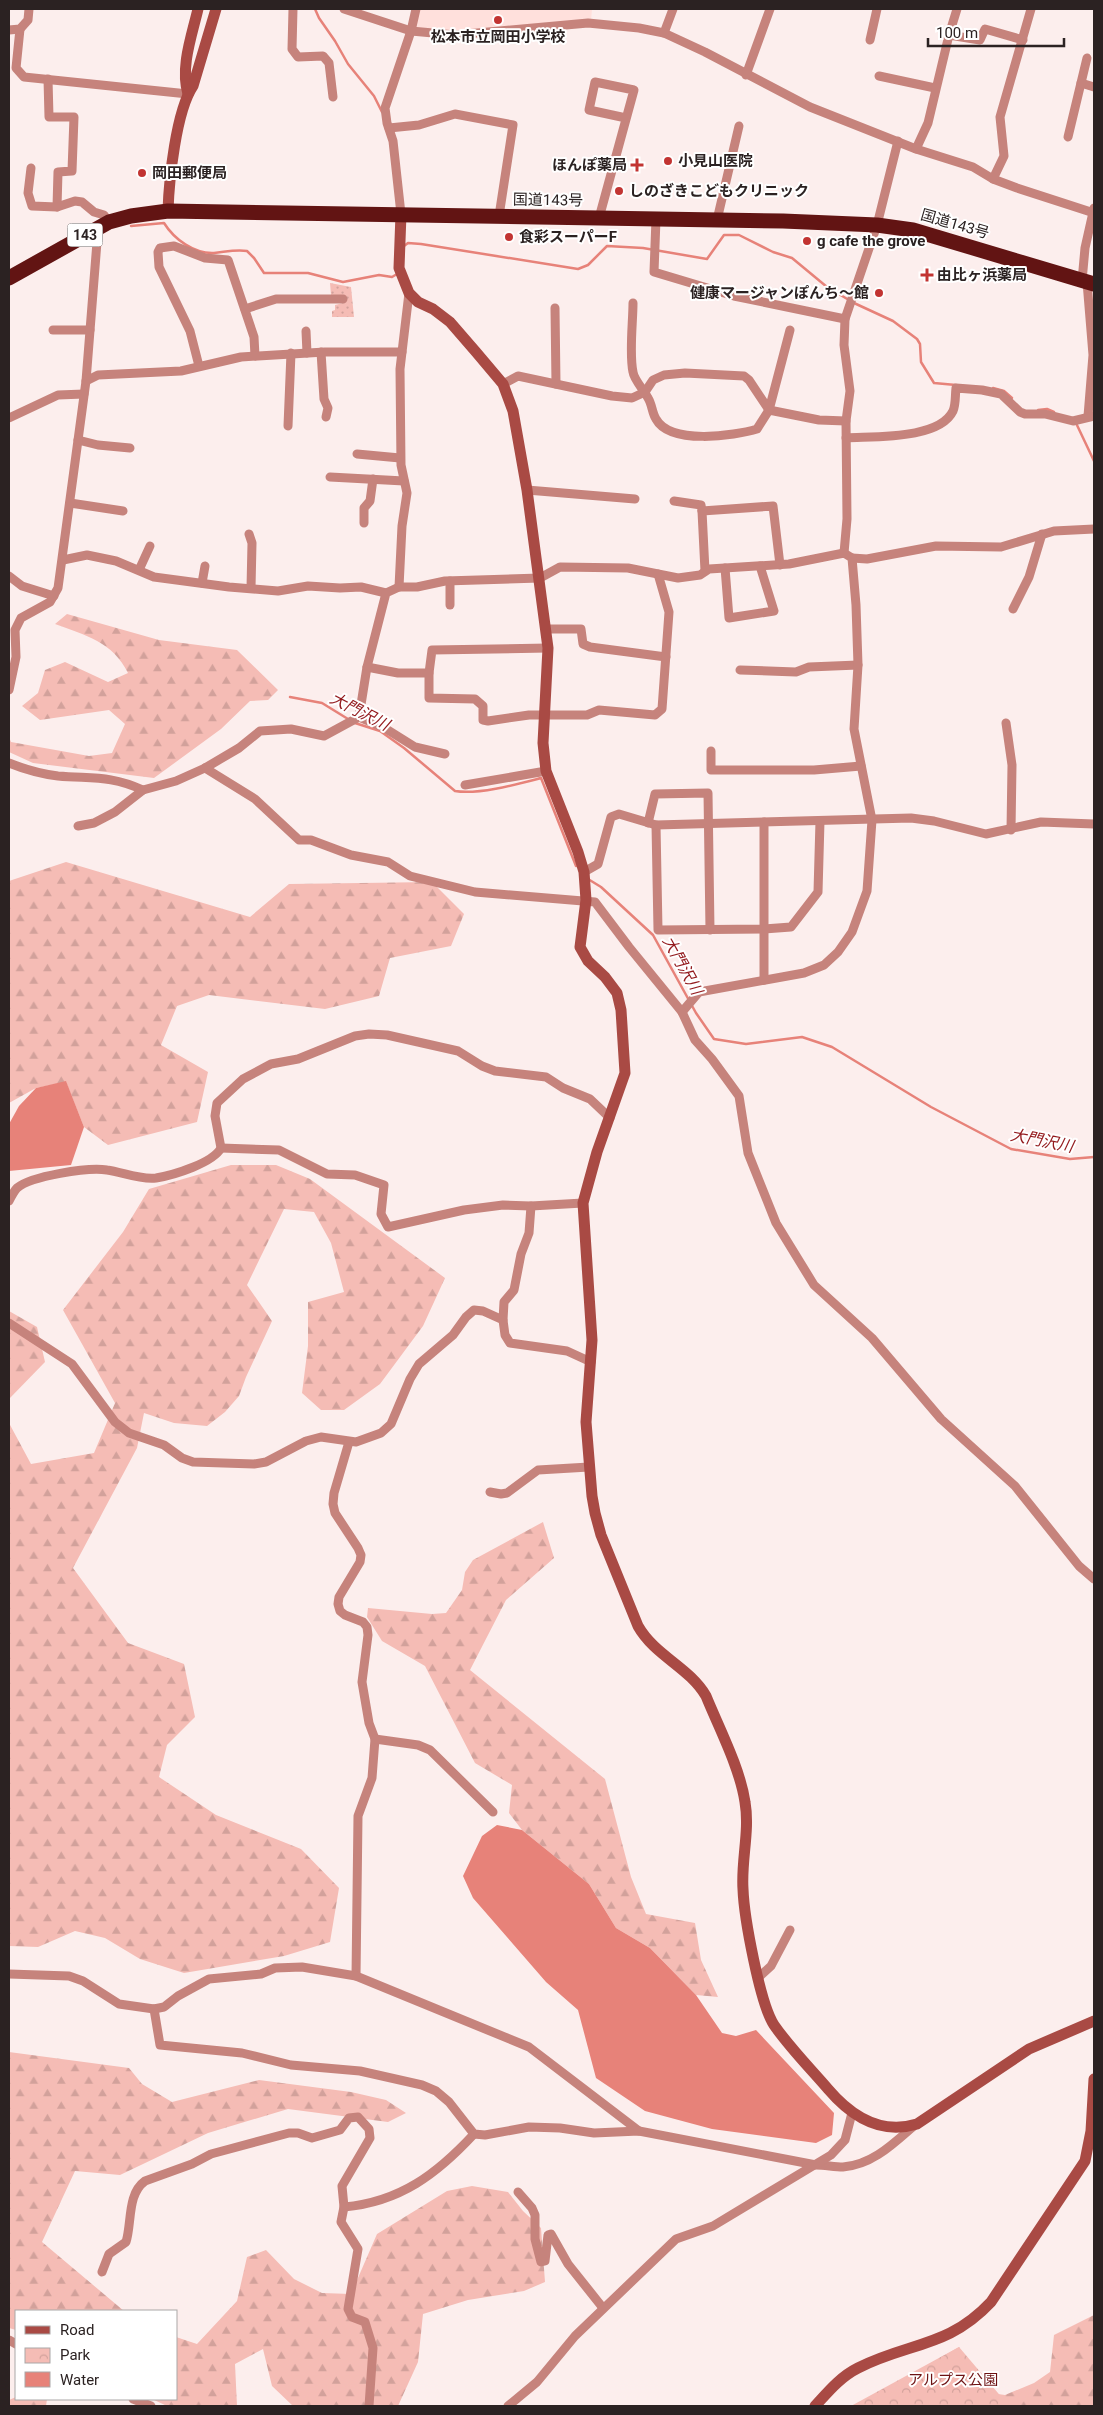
<svg xmlns="http://www.w3.org/2000/svg" width="1103" height="2415" font-family="Roboto,'Noto Sans JP',sans-serif">
	<style>
		.built { fill: #ffe0dc }
		.grass { fill: url(#grass-dots) }
		.forest { fill: url(#forest-firs) }
		.park { fill: url(#park-crowns) }
		.water { fill: #e78279 }
		.lines { fill: none; stroke-linecap: round; stroke-linejoin: round }
		.stream { stroke: #e78279; stroke-width: 2.5 }
		.street { stroke: #c6837c; stroke-width: 9 }
		.secondary { stroke: #a94a44; stroke-width: 11 }
		.highway { stroke: #621413; stroke-width: 15 }
		.poi-dot { fill: #c23432; stroke: #fff; stroke-width: 2 }
		.labels { text-anchor: middle; stroke-width: 4; stroke-linejoin: round; paint-order: stroke }
		.shield { fill: #fff; stroke: #6b6464; stroke-width: 1 }
		.shield-label { font-size: 14px; font-weight: bold; fill: #2b2222 }
		.poi-label { font-size: 15px; font-weight: bold; fill: #2b2222; stroke: #fff; text-anchor: start }
		.street-label { font-size: 15px; fill: #2b2222; stroke: #fff }
		.park-label { font-size: 15px; fill: #6e1314; stroke: #fff }
		.water-label { font-size: 16px; font-style: italic; fill: #931a1d; stroke: #fff }
	</style>
	<defs>
		<pattern id="grass-dots" width="8" height="8" patternUnits="userSpaceOnUse" patternTransform="scale(1.25)"><rect width="8" height="8" fill="#f5bcb5"/><path d="M2 2h.1M6 6h.1" fill="none" stroke="#d2a19b" stroke-width="1.8" stroke-linecap="round"/></pattern>
		<pattern id="forest-firs" width="22" height="20" patternUnits="userSpaceOnUse" patternTransform="scale(1.25)"><rect width="22" height="20" fill="#f5bcb5"/><path d="M5 1l3.5 6h-7zM16 11l3.5 6h-7z" fill="#d2a19b"/></pattern>
		<pattern id="park-crowns" width="20" height="18" patternUnits="userSpaceOnUse" patternTransform="scale(1.25)"><rect width="20" height="18" fill="#f5bcb5"/><path d="M2 6a3 3 0 1 1 6 0M12 15a3 3 0 1 1 6 0" fill="none" stroke="#d2a19b"/></pattern>
	</defs>
	<rect width="100%" height="100%" fill="#fceeed"/>
	<polygon class="built" points="419,9 592,9 591,21 553,22 490,29 444,32 417,28 415,25"/>
	<polygon class="grass" points="330,283 351,287 354,317 332,317 332,311 335,310 335,305 343,303 331,295"/>
	<g class="forest">
		<path d="M 67,614 L 159,640 L 237,650 L 278,690 L 268,700 L 250,701 L 221,729 L 154,778 L 33,763 L 9,752 L 9,737 L 11,742 L 89,756 L 112,753 L 125,724 L 109,710 L 40,720 L 22,706 L 38,693 L 45,670 L 65,662 L 108,682 L 128,673 C 113,642 85,635 55,624 Z"/>
		<polygon points="66,862 250,917 289,884 432,882 464,914 451,946 390,958 379,996 325,1009 209,995 177,1006 161,1045 208,1072 197,1122 108,1145 84,1127 66,1082 36,1088 9,1103 9,881"/>
		<polygon points="231,1165 276,1165 310,1179 445,1278 423,1326 380,1384 344,1410 321,1410 302,1393 308,1346 308,1302 344,1292 331,1243 314,1212 284,1209 247,1285 272,1321 246,1377 239,1396 225,1412 207,1426 174,1423 144,1413 137,1448 73,1568 128,1643 184,1664 195,1717 167,1745 159,1777 216,1815 301,1849 339,1888 330,1942 284,1956 184,1973 140,1959 105,1938 75,1931 38,1947 9,1946 9,1423 31,1464 94,1453 115,1403 63,1310 123,1232 149,1189"/>
		<polygon points="9,1311 37,1327 45,1362 9,1399"/>
		<polygon points="543,1522 554,1558 506,1600 470,1670 605,1779 631,1877 646,1914 695,1923 701,1960 718,1997 696,1995 650,1948 616,1928 589,1884 522,1830 509,1813 512,1785 475,1763 425,1666 382,1641 367,1617 368,1608 432,1614 446,1613 462,1590 465,1572 473,1560"/>
		<polygon points="9,2052 129,2068 142,2084 172,2102 259,2080 351,2092 386,2100 406,2113 388,2122 288,2109 208,2133 120,2175 75,2171 42,2242 124,2311 16,2311 16,2330 9,2328"/>
		<polygon points="472,2186 508,2192 523,2211 541,2228 545,2282 524,2291 468,2300 423,2314 418,2362 398,2406 293,2406 272,2386 263,2349 235,2364 237,2406 167,2406 152,2399 176,2399 176,2337 197,2344 237,2301 247,2257 266,2250 294,2279 322,2293 351,2294 377,2234 447,2191"/>
		<polygon points="1094,2315 1094,2406 905,2406 898,2382 959,2347 984,2392 1005,2395 1034,2383 1050,2372 1054,2335"/>
		<polygon points="16,2397 16,2399 47,2399 46,2406 9,2406 9,2400"/>
	</g>
	<polygon class="park" points="959,2347 1009,2406 851,2406"/>
	<g class="water">
		<polygon points="66,1081 84,1127 71,1165 9,1171 9,1124 19,1106 36,1088"/>
		<polygon points="497,1825 522,1830 589,1884 616,1928 650,1948 696,1995 722,2033 736,2036 756,2030 834,2113 832,2135 816,2143 712,2129 645,2111 596,2078 578,2010 546,1982 473,1898 463,1876 482,1836"/>
	</g>
	<g class="lines">
		<g class="stream">
			<polyline points="315,9 319,18 335,41 348,64 374,96 382,112"/>
			<path d="M 131,226 L 164,223 C 174,239 194,254 214,253 C 225,252 236,249 247,251 L 254,258 L 264,273 L 308,273 L 343,282 L 379,275 L 392,277 L 397,274"/>
			<polyline points="404,246 408,243 421,244 578,269 588,265 607,246 643,248 707,259 724,235 739,235 773,252 792,258 827,287 854,303 893,321 917,339 920,344 921,362 934,383 956,385"/>
			<polyline points="993,388 1004,391 1012,398"/>
			<polyline points="1038,410 1047,409 1054,412"/>
			<polyline points="1076,423 1094,461"/>
			<polyline points="290,697 322,703 348,719"/>
			<path d="M 355,723 L 380,731 L 404,748 L 455,791 C 478,795 518,784 541,778 L 576,866"/>
			<polyline points="588,879 601,887 653,935 696,1013 714,1039 746,1044 802,1037 832,1047 931,1107 1011,1149 1070,1159 1094,1157"/>
		</g>
		<g class="street">
			<polyline points="293,9 292,49 298,57 323,56 329,63 333,97"/>
			<polyline points="344,9 411,31 455,35 588,23 639,28 664,33 705,52 810,107 916,149 973,167 993,179 1017,188 1094,213"/>
			<polyline points="20,29 16,68 24,77 188,94"/>
			<polyline points="9,30 20,29 28,20 29,9"/>
			<polyline points="664,33 673,9"/>
			<polyline points="949,35 957,9"/>
			<polyline points="870,40 877,9"/>
			<polyline points="746,75 770,9"/>
			<polyline points="879,76 935,88"/>
			<polyline points="48,79 49,117 74,117 72,171 58,172 57,207"/>
			<polyline points="1081,83 1094,87"/>
			<polyline points="389,128 419,125 455,114 513,125 499,216"/>
			<polyline points="1068,137 1087,58"/>
			<polyline points="916,149 928,123 949,35 980,40 985,29 1023,40"/>
			<polyline points="31,168 28,193 32,206 57,207 75,201 82,202 94,212 104,215 109,222"/>
			<polyline points="993,179 1004,156 1000,117 1031,9"/>
			<polyline points="401,214 393,141 387,123 385,108 411,31 416,9"/>
			<polyline points="599,218 634,90 595,82 589,110 626,118"/>
			<polyline points="656,219 654,272 734,296 845,319"/>
			<polyline points="717,220 739,126"/>
			<polyline points="1082,281 1085,248 1094,208"/>
			<polyline points="1087,282 1093,355 1088,416"/>
			<path d="M 633,303 C 633,322 629,354 633,372 C 634,380 644,390 648,398 C 652,404 652,413 656,419 C 670,445 734,436 757,429 L 769,410 L 819,420 L 846,421"/>
			<polyline points="555,308 556,384"/>
			<polyline points="245,309 276,299 343,299"/>
			<polyline points="53,330 90,330"/>
			<polyline points="306,331 307,353"/>
			<polyline points="321,352 324,399 328,408 326,417"/>
			<polyline points="199,366 190,331 159,267 158,252 160,248 174,246 205,258 228,260 254,337 255,356"/>
			<polyline points="86,381 98,375 181,371 241,357 325,352 402,352"/>
			<polyline points="503,384 518,376 612,396 632,398 645,392 653,380 664,375 685,373 744,376 749,380 769,410 790,330"/>
			<polyline points="9,418 58,395 84,394"/>
			<polyline points="288,426 291,353"/>
			<path d="M 846,438 C 872,436 939,440 953,411 C 956,404 955,396 956,388 L 982,390 L 1001,394 L 1020,412 L 1025,414 L 1045,414 L 1073,421 L 1094,416"/>
			<polyline points="78,440 98,445 130,448"/>
			<polyline points="357,454 400,458"/>
			<polyline points="330,477 404,481"/>
			<polyline points="527,490 635,499"/>
			<polyline points="674,501 701,505 702,511"/>
			<polyline points="70,503 123,511"/>
			<polyline points="364,523 364,508 370,501 373,479"/>
			<polyline points="249,534 252,543 251,588"/>
			<polyline points="844,553 847,519 846,421 850,391 844,345 845,319 877,225 898,141"/>
			<polyline points="852,558 867,559 936,546 1001,547 1054,531 1094,529"/>
			<polyline points="63,560 87,555 116,561 154,577 229,587 278,591 308,586 340,588 361,587 386,593"/>
			<polyline points="725,568 729,618 774,611 760,566"/>
			<polyline points="139,570 150,546"/>
			<polyline points="705,571 702,511 773,506 780,565"/>
			<polyline points="9,576 22,586 54,596"/>
			<polyline points="450,581 450,605"/>
			<polyline points="202,583 205,566"/>
			<polyline points="399,587 402,526 407,493 401,465 400,369 409,293"/>
			<polyline points="1013,609 1029,577 1042,534"/>
			<polyline points="546,629 581,629 583,644 590,647 666,657"/>
			<polyline points="367,667 398,673 429,673 432,650 548,648"/>
			<polyline points="740,670 796,672 809,667 858,665"/>
			<polyline points="429,673 429,698 475,699 483,706 483,720 488,721 529,715 587,715 599,710 655,715 662,709 669,612 658,574"/>
			<polyline points="9,690 16,657 15,630 21,618 50,602 58,588 86,381 97,242 94,230"/>
			<polyline points="359,717 367,667 386,593 399,587 417,587 445,581 540,578 560,567 628,568 678,578 700,575 709,569 789,564 844,553 852,558 856,605 858,665 854,729 872,820 867,891 852,932 838,952 824,965 804,973 699,992 682,1012"/>
			<polyline points="359,717 383,727 415,747 445,754"/>
			<polyline points="1006,723 1012,765 1011,830"/>
			<polyline points="711,751 711,770 814,770 861,766"/>
			<path d="M 9,763 C 24,769 42,774 58,776 C 92,779 110,775 143,790"/>
			<polyline points="205,768 255,799 299,840 311,840 351,855 388,862 410,876 475,892 595,902 629,947 682,1012 695,1040 712,1059 739,1096 748,1153 776,1223 814,1285 872,1338 941,1419 1015,1486 1079,1566 1094,1579"/>
			<polyline points="465,785 546,771"/>
			<polyline points="648,823 655,794 708,793 710,930"/>
			<polyline points="656,825 658,930 764,929 791,927 818,892 820,821"/>
			<polyline points="78,826 94,823 115,812 143,790 176,781 205,768 239,748 260,731 291,729 324,736 359,717"/>
			<polyline points="584,872 598,864 611,817 619,814 656,825 911,818 934,821 986,834 1041,822 1094,824"/>
			<polyline points="764,980 764,822"/>
			<polyline points="221,1148 279,1150 327,1174 355,1175 384,1185 381,1214 388,1227 464,1210 503,1205 531,1206 583,1203"/>
			<path d="M 9,1201 C 11,1197 14,1191 17,1188 C 31,1176 88,1167 107,1170 C 122,1172 140,1180 156,1178 C 174,1175 213,1163 221,1148 L 215,1116 L 217,1103 L 243,1079 L 271,1064 L 298,1059 L 355,1036 L 369,1034 L 387,1035 L 458,1051 L 482,1066 L 495,1071 L 546,1077 L 563,1088 L 590,1099 L 610,1118"/>
			<polyline points="503,1320 504,1302 514,1290 521,1254 529,1233 531,1206"/>
			<polyline points="9,1323 72,1364 115,1422 129,1433 164,1445 182,1458 193,1462 254,1464 266,1462 306,1441 321,1437 356,1442 381,1433 391,1424 410,1379 419,1364 453,1335 466,1317 474,1310 483,1311 503,1320 505,1335 510,1343 567,1351 591,1362"/>
			<polyline points="349,1442 334,1493 333,1504 335,1513 358,1548 361,1555 360,1562 339,1597 338,1604 340,1611 345,1615 363,1622 367,1627 368,1635 362,1682 369,1723 375,1739 372,1778 358,1816 356,1976"/>
			<polyline points="490,1492 501,1494 507,1493 538,1470 589,1467"/>
			<polyline points="375,1739 418,1745 430,1750 493,1812"/>
			<polyline points="9,1974 69,1976 83,1981 119,2004 154,2009 164,2007 178,1996 209,1979 261,1974 275,1968 302,1967 356,1976 529,2047 639,2131"/>
			<polyline points="759,1977 771,1966 790,1930"/>
			<path d="M 154,2009 L 160,2045 L 242,2053 L 291,2065 L 360,2071 L 422,2085 L 436,2091 L 449,2102 L 474,2134 L 485,2135 L 529,2127 L 560,2128 L 594,2133 L 639,2131 L 816,2165 C 825,2165 834,2167 843,2167 C 873,2165 895,2142 916,2124"/>
			<polyline points="518,2192 532,2208 535,2215 535,2239 541,2262 545,2261 548,2235 551,2234 568,2264 603,2308"/>
			<path d="M 344,2207 C 400,2202 437,2174 474,2134"/>
			<path d="M 102,2272 L 109,2254 L 126,2242 C 132,2223 127,2194 145,2181 L 192,2164 L 211,2154 L 289,2133 L 298,2133 L 312,2138 L 340,2130 L 349,2118 L 358,2117 L 369,2129 L 370,2138 L 342,2186 L 344,2207 L 341,2222 L 358,2249 L 348,2309 L 352,2317 L 365,2322 L 373,2348 L 369,2406"/>
			<polyline points="9,2340 16,2344"/>
			<polyline points="133,2399 151,2406"/>
			<polyline points="508,2406 537,2382 575,2336 676,2239 713,2226 831,2155 845,2140 852,2113"/>
		</g>
		<g class="secondary">
			<path d="M 188,94 C 180,67 192,35 198,9"/>
			<path d="M 168,211 C 169,180 176,111 193,86 L 216,9"/>
			<path d="M 401,214 L 399,268 L 409,293 L 418,302 L 433,309 L 450,322 L 476,352 L 503,384 L 513,411 L 527,490 L 548,648 L 543,743 L 546,771 L 578,852 L 584,872 L 586,900 L 580,947 L 588,961 L 605,977 L 617,993 L 621,1010 L 625,1073 L 597,1152 L 583,1203 L 592,1340 L 586,1422 L 592,1496 L 595,1513 L 601,1535 L 638,1626 C 655,1656 689,1667 706,1696 C 719,1728 740,1768 745,1802 C 750,1831 741,1860 743,1889 C 744,1917 760,2004 774,2025 C 790,2048 810,2068 828,2089 C 851,2116 881,2135 917,2124 L 1029,2049 L 1094,2021"/>
			<path d="M 815,2406 C 828,2392 840,2377 858,2368 C 909,2342 948,2348 991,2302 L 1085,2161 L 1091,2131 L 1094,2079"/>
		</g>
		<polyline class="highway" points="9,278 109,222 131,216 168,211 783,221 877,225 913,230 1094,284"/>
	</g>
	<g class="poi-dot">
		<circle cx="498" cy="20" r="5"/>
		<circle cx="668" cy="161" r="5"/>
		<path d="M634.5 157.5h5v5h5v5h-5v5h-5v-5h-5v-5h5z"/>
		<circle cx="142" cy="173" r="5"/>
		<circle cx="619" cy="191" r="5"/>
		<circle cx="509" cy="237" r="5"/>
		<circle cx="807" cy="241" r="5"/>
		<path d="M924.5 267.5h5v5h5v5h-5v5h-5v-5h-5v-5h5z"/>
		<circle cx="879" cy="293" r="5"/>
	</g>
	<g class="labels">
		<rect class="shield" x="67.5" y="223.5" width="35" height="23" rx="4"/>
		<g class="shield-label">
			<text x="85" y="240">143</text>
		</g>
		<g class="poi-label">
			<text x="498" y="42" text-anchor="middle">松本市立岡田小学校</text>
			<text x="678" y="166">小見山医院</text>
			<text x="627" y="170" text-anchor="end">ほんぽ薬局</text>
			<text x="152" y="178">岡田郵便局</text>
			<text x="629" y="196">しのざきこどもクリニック</text>
			<text x="519" y="242">食彩スーパーF</text>
			<text x="817" y="246">g cafe the grove</text>
			<text x="937" y="280">由比ヶ浜薬局</text>
			<text x="869" y="298" text-anchor="end">健康マージャンぽんち～館</text>
		</g>
		<g class="street-label">
			<text transform="translate(548 200) rotate(1)" y="5">国道143号</text>
			<text transform="translate(955 224) rotate(16)" y="5">国道143号</text>
		</g>
		<g class="park-label">
			<text x="953" y="2385">アルプス公園</text>
		</g>
		<g class="water-label">
			<text transform="translate(360 711) rotate(27)" y="6">大門沢川</text>
			<text transform="translate(683 965) rotate(61)" y="6">大門沢川</text>
			<text transform="translate(1042 1140) rotate(11)" y="6">大門沢川</text>
		</g>
	</g>
	<rect width="1103" height="2415" fill="none" stroke="#2b2222" stroke-width="20"/>
	<rect x="15" y="2310" width="162" height="90" fill="#ffffff" stroke="#aaa7a7"/>
	<rect x="25" y="2326" width="25" height="8" fill="#a94a44" stroke="#aaa7a7"/>
	<text x="60" y="2335" font-size="15" fill="#2b2222">Road</text>
	<rect x="25" y="2348" width="25" height="15" fill="url(#park-crowns)" stroke="#aaa7a7"/>
	<text x="60" y="2360" font-size="15" fill="#2b2222">Park</text>
	<rect x="25" y="2372" width="25" height="15" fill="#e78279" stroke="#aaa7a7"/>
	<text x="60" y="2385" font-size="15" fill="#2b2222">Water</text>
	<path d="M928 38v8h136v-8" fill="none" stroke="#2b2222" stroke-width="2.5"/>
	<text x="936" y="38" font-size="15" fill="#2b2222" stroke="#ffffff" stroke-width="4" paint-order="stroke">100 m</text>
</svg>
